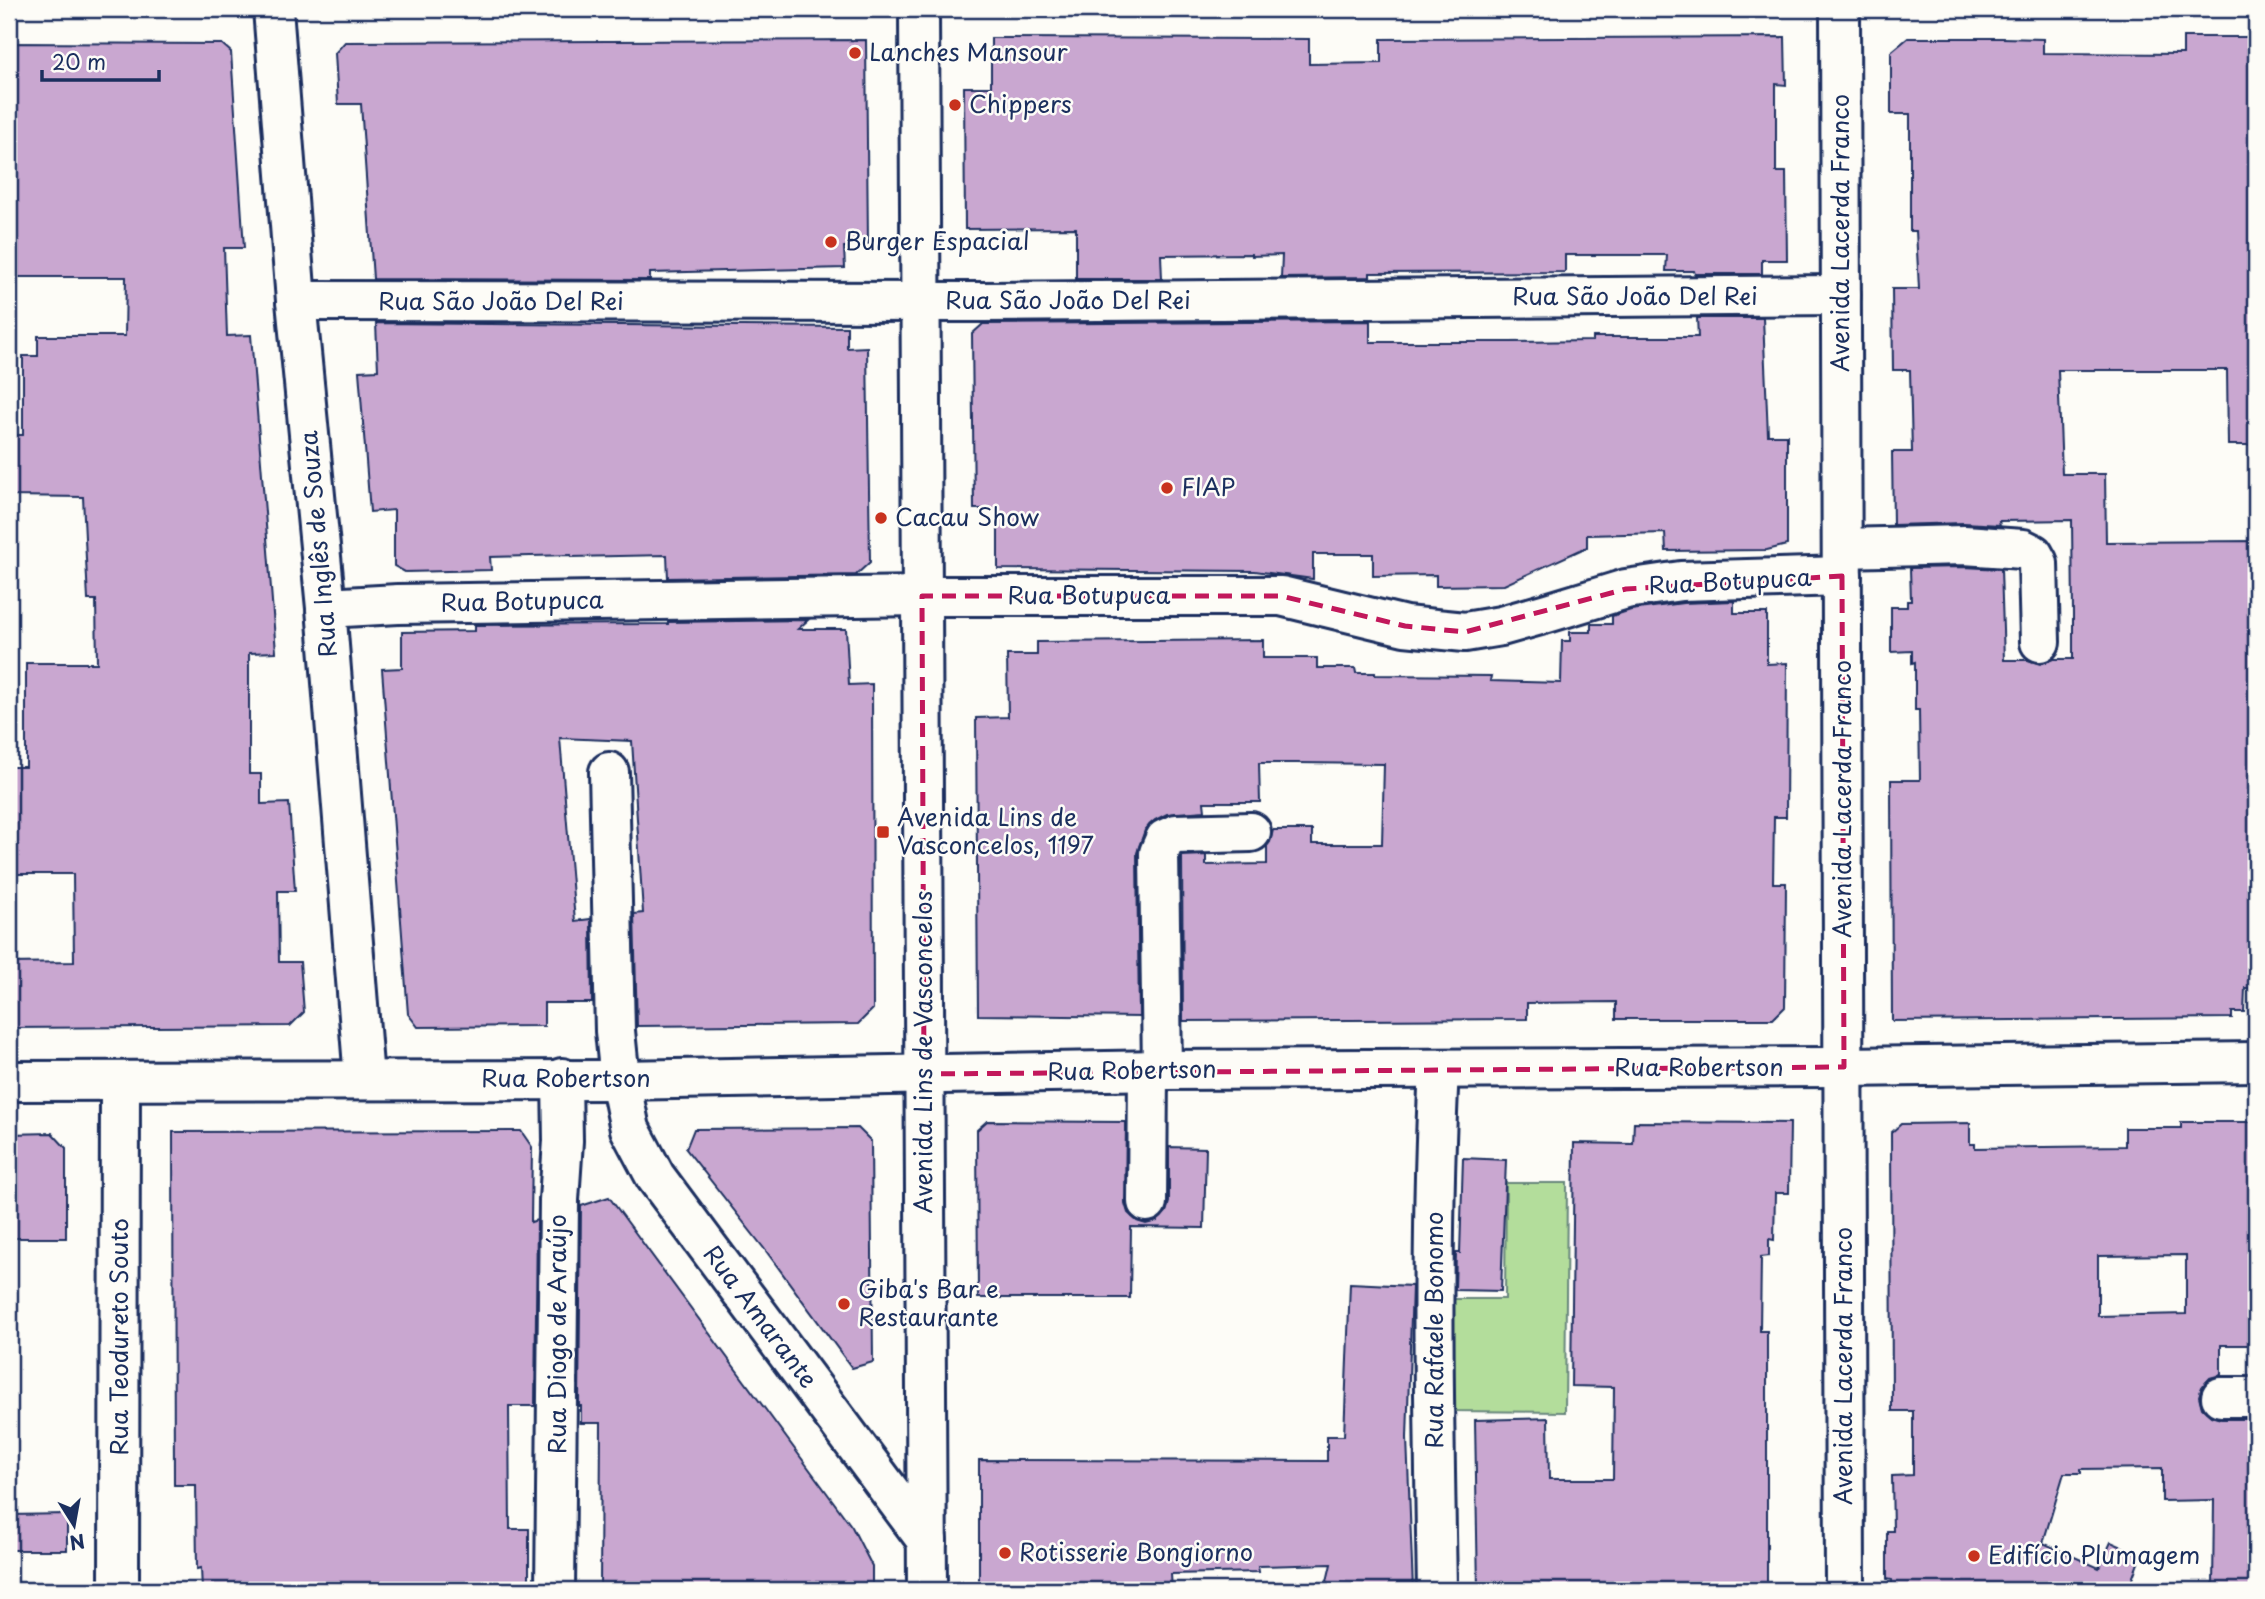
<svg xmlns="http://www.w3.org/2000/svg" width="2265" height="1599" font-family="'Playpen Sans',sans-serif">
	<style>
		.green { fill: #b3dd9b; stroke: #67867c; stroke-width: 2 }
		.building { fill: #c9a7d0; stroke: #1b2f5e; stroke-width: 2; fill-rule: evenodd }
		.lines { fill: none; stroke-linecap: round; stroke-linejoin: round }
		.minor-casing { stroke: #1b2f5e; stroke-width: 44 }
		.minor { stroke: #fdfcf7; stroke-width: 38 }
		.marked { fill: none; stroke: #c2185b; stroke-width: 5; stroke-dasharray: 14 9; stroke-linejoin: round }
		.poi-dot { fill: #c8321e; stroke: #fdfcf7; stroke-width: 2.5 }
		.labels { text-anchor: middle; stroke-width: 5; stroke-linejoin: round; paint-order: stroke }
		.poi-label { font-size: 24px; fill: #1b2f5e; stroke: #fdfcf7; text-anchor: start }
		.street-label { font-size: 24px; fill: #1b2f5e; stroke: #fdfcf7 }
	</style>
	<rect width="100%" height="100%" fill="#fdfcf7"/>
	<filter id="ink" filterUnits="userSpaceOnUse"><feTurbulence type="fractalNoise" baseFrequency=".0143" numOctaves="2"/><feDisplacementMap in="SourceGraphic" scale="14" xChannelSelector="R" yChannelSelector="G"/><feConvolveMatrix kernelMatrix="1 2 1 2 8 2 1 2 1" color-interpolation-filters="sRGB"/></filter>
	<g filter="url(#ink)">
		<polygon class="green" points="1506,1183 1567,1183 1565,1412 1449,1411 1449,1299 1505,1299"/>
		<g class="building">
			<polygon points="1785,37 1786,85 1776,84 1776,172 1786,172 1787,260 1762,260 1762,274 1695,274 1694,271 1666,271 1667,255 1565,255 1565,272 1370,273 1370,277 1281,278 1282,255 1252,256 1252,254 1161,255 1162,279 1076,279 1076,228 965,229 964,87 991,87 991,38 1309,39 1309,64 1381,63 1381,39"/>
			<polygon points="2183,37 2256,37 2256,445 2228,445 2227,370 2058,370 2062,474 2105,474 2106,542 2256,541 2256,988 2245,988 2244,1012 2232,1012 2232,1018 1892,1021 1891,780 1920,780 1919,710 1915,710 1915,662 1912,663 1912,651 1891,652 1891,607 1907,607 1907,601 1911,601 1910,568 1964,567 2001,569 2004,660 2028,660 2040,664 2053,659 2073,659 2073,614 2072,520 1999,521 2000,525 1964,523 1893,525 1892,452 1912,452 1910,370 1893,370 1892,289 1919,289 1916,231 1910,231 1910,114 1891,114 1891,52 1908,38 2002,38 2043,39 2043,53 2183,54"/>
			<polygon points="866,40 868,244 847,244 847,247 844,247 845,268 650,273 650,280 373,279 361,104 338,104 335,53 345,42"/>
			<polygon points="9,43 222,44 231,52 244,248 224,248 227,336 251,335 276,652 249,653 249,774 261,774 261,804 289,803 295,891 278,891 279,962 300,962 304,1012 290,1026 9,1028 9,963 74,962 73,874 9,874 9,767 26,767 26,663 97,663 96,600 88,600 83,497 9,496 9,435 23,435 23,356 38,356 38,336 125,336 126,277 9,277"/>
			<polygon points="1697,318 1763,318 1768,435 1787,435 1787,545 1767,550 1666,551 1665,533 1587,535 1587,547 1504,585 1436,586 1436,575 1373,576 1373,554 1313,554 1313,579 1255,571 998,569 998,509 974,509 972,334 983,324 1370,321 1370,342 1509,342 1593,341 1593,337 1698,337"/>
			<polygon points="376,323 847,327 847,348 867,347 870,562 856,575 668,578 667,555 571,557 571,555 490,557 491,570 405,572 394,566 394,510 370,512 359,371 378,370"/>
			<polygon points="1734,601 1734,613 1767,613 1767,664 1787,663 1786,817 1774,817 1773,883 1786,883 1785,1007 1773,1019 1616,1019 1616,1002 1527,1003 1527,1019 1183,1021 1182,856 1206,855 1206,865 1267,864 1267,846 1270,842 1273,830 1312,830 1312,844 1382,844 1384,764 1296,763 1259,763 1260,802 1204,802 1205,811 1167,814 1155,820 1145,830 1137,853 1139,1017 978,1015 976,718 1008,717 1007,655 1037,655 1037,642 1263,640 1263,658 1317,658 1317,668 1355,668 1356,673 1375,673 1375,675 1491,676 1490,681 1561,683 1562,641 1570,641 1570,632 1591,632 1591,624 1612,624 1612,616 1631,610 1683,603"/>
			<polygon points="808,620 798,629 846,629 849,685 872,684 873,1009 858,1024 637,1026 634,914 643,913 632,741 560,738 575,921 591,919 592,1003 544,1003 544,1026 418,1027 408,1014 382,669 402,668 402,632 475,631 475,625 668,624 668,622"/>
			<polygon points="987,1121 1126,1122 1125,1203 1128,1213 1137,1221 1146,1224 1157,1221 1166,1212 1169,1202 1169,1147 1206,1148 1204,1228 1131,1227 1130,1298 978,1298 977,1130"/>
			<polygon points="1634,1122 1790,1123 1789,1193 1775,1193 1774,1240 1769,1239 1769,1256 1761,1257 1760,1331 1767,1331 1767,1590 1478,1590 1475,1420 1548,1418 1549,1479 1613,1479 1614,1387 1571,1386 1574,1143 1633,1144"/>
			<path d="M 2181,1122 L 2256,1122 L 2256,1345 L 2221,1345 L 2221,1375 L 2210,1378 L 2202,1387 L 2199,1396 L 2202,1408 L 2211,1416 L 2221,1419 L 2256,1419 L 2256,1590 L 2213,1590 L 2214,1500 L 2162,1501 L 2162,1468 L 2081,1469 L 2081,1473 L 2064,1473 L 2043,1543 L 2099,1568 L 2111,1542 L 2141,1555 L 2131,1582 L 2151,1590 L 1892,1590 L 1892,1580 L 1887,1579 L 1887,1531 L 1893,1531 L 1892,1476 L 1913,1475 L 1913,1411 L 1892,1411 L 1891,1133 L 1901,1124 L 1970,1123 L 1970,1144 L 1975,1144 L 1975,1148 L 2125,1146 L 2125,1128 L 2181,1128 ZM 2186,1255 L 2186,1314 L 2098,1316 L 2098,1256 Z"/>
			<polygon points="858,1128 871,1141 873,1362 852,1368 766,1251 686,1149 694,1129"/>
			<polygon points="521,1131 532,1147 531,1222 537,1220 535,1406 509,1406 510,1529 529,1529 529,1590 202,1590 201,1568 197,1569 196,1485 174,1485 173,1132"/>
			<polygon points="52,1133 66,1148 66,1238 9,1238 9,1134"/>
			<polygon points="1463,1158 1506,1160 1501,1291 1455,1290 1456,1253 1460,1253"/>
			<polygon points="609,1197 852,1527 872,1566 872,1590 600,1590 601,1423 581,1423 581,1406 579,1406 581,1206"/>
			<polygon points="1350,1283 1412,1286 1407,1438 1413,1590 1325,1590 1331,1564 1258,1566 1259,1572 1171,1574 1172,1590 979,1590 979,1460 1327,1461 1327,1436 1344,1436"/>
			<polygon points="67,1514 67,1550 9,1550 9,1515"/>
		</g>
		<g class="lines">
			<defs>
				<g id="minor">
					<polyline points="273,9 296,301 326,608 364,1079"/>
					<polyline points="919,9 927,1590"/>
					<polyline points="1840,9 1845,1590"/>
					<polyline points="296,301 981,302 1841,295"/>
					<polyline points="1842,548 1964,545 2023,549 2033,554 2038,563 2040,642"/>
					<polyline points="326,608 398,604 922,596 1281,596 1405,626 1465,632 1501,626 1547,613 1626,589 1681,581 1842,576"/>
					<polyline points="609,772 615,1031 620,1080 630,1129 655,1176 927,1541"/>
					<polyline points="1162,1070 1159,853 1165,839 1176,834 1251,832"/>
					<polyline points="9,1081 620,1080 1162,1070 1844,1067 2256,1062"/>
					<polyline points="1147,1202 1148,1071"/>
					<polyline points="2221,1397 2256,1397"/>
					<polyline points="119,1590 120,1083"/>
					<polyline points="555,1590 559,1200 563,1141 562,1078"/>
					<path d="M 1437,1590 C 1434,1417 1430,1242 1439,1069"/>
				</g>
			</defs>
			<use href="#minor" class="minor-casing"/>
			<use href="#minor" class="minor"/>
		</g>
	</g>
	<path class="marked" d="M 1842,576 L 1844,1067 L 924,1074 L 922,596 L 1281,596 L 1405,626 L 1465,632 L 1626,589 Z"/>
	<g class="poi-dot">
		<circle cx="855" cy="53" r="7"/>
		<circle cx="955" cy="105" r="7"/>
		<circle cx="831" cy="242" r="7"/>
		<circle cx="1167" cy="488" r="7"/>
		<circle cx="881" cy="518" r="7"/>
		<rect x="876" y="825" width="14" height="14" rx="3.5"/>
		<circle cx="844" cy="1304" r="7"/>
		<circle cx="1005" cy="1553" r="7"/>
		<circle cx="1974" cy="1556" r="7"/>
	</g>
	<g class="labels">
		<g class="poi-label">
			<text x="869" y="61">Lanches Mansour</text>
			<text x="969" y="113">Chippers</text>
			<text x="845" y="250">Burger Espacial</text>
			<text x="1181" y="496">FIAP</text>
			<text x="895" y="526">Cacau Show</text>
			<text x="897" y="826">Avenida Lins de<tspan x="897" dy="28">Vasconcelos, 1197</tspan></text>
			<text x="858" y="1298">Giba's Bar e<tspan x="858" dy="28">Restaurante</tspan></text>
			<text x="1019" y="1561">Rotisserie Bongiorno</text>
			<text x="1988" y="1564">Edifício Plumagem</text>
		</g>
		<g class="street-label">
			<text transform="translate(1841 233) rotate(-90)" y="8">Avenida Lacerda Franco</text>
			<text x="1635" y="305">Rua São João Del Rei</text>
			<text x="1068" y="309">Rua São João Del Rei</text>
			<text x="501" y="310">Rua São João Del Rei</text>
			<text transform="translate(319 544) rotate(-95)" y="8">Rua Inglês de Souza</text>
			<text transform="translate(1730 582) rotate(-3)" y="8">Rua Botupuca</text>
			<text x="1089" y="604">Rua Botupuca</text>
			<text transform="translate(522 602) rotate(-1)" y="8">Rua Botupuca</text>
			<text transform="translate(1843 799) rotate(-90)" y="8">Avenida Lacerda Franco</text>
			<text transform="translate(924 1052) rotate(-90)" y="8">Avenida Lins de Vasconcelos</text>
			<text x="1699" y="1076">Rua Robertson</text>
			<text transform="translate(1132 1071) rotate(-1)" y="8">Rua Robertson</text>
			<text x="566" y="1087">Rua Robertson</text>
			<text transform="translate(760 1317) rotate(53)" y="8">Rua Amarante</text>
			<text transform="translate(1435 1330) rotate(-90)" y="8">Rua Rafaele Bonomo</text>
			<text transform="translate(558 1334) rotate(-90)" y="8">Rua Diogo de Araújo</text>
			<text transform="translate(120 1337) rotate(-90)" y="8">Rua Teodureto Souto</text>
			<text transform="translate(1844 1366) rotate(-90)" y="8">Avenida Lacerda Franco</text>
		</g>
	</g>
	<rect width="2265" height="1599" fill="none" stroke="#fdfcf7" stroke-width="35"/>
	<rect x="18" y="18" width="2230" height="1564" fill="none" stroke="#1b2f5e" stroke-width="2.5" filter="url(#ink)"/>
	<g transform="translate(74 1525) rotate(169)" stroke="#fdfcf7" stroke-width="5" paint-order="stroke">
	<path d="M0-5L12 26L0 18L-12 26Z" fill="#1b2f5e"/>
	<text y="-10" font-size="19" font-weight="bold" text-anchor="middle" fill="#1b2f5e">N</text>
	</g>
	<path d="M42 70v10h117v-10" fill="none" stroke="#1b2f5e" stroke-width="3.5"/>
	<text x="52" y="70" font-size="21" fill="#1b2f5e" stroke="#fdfcf7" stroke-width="5" paint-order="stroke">20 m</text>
</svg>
